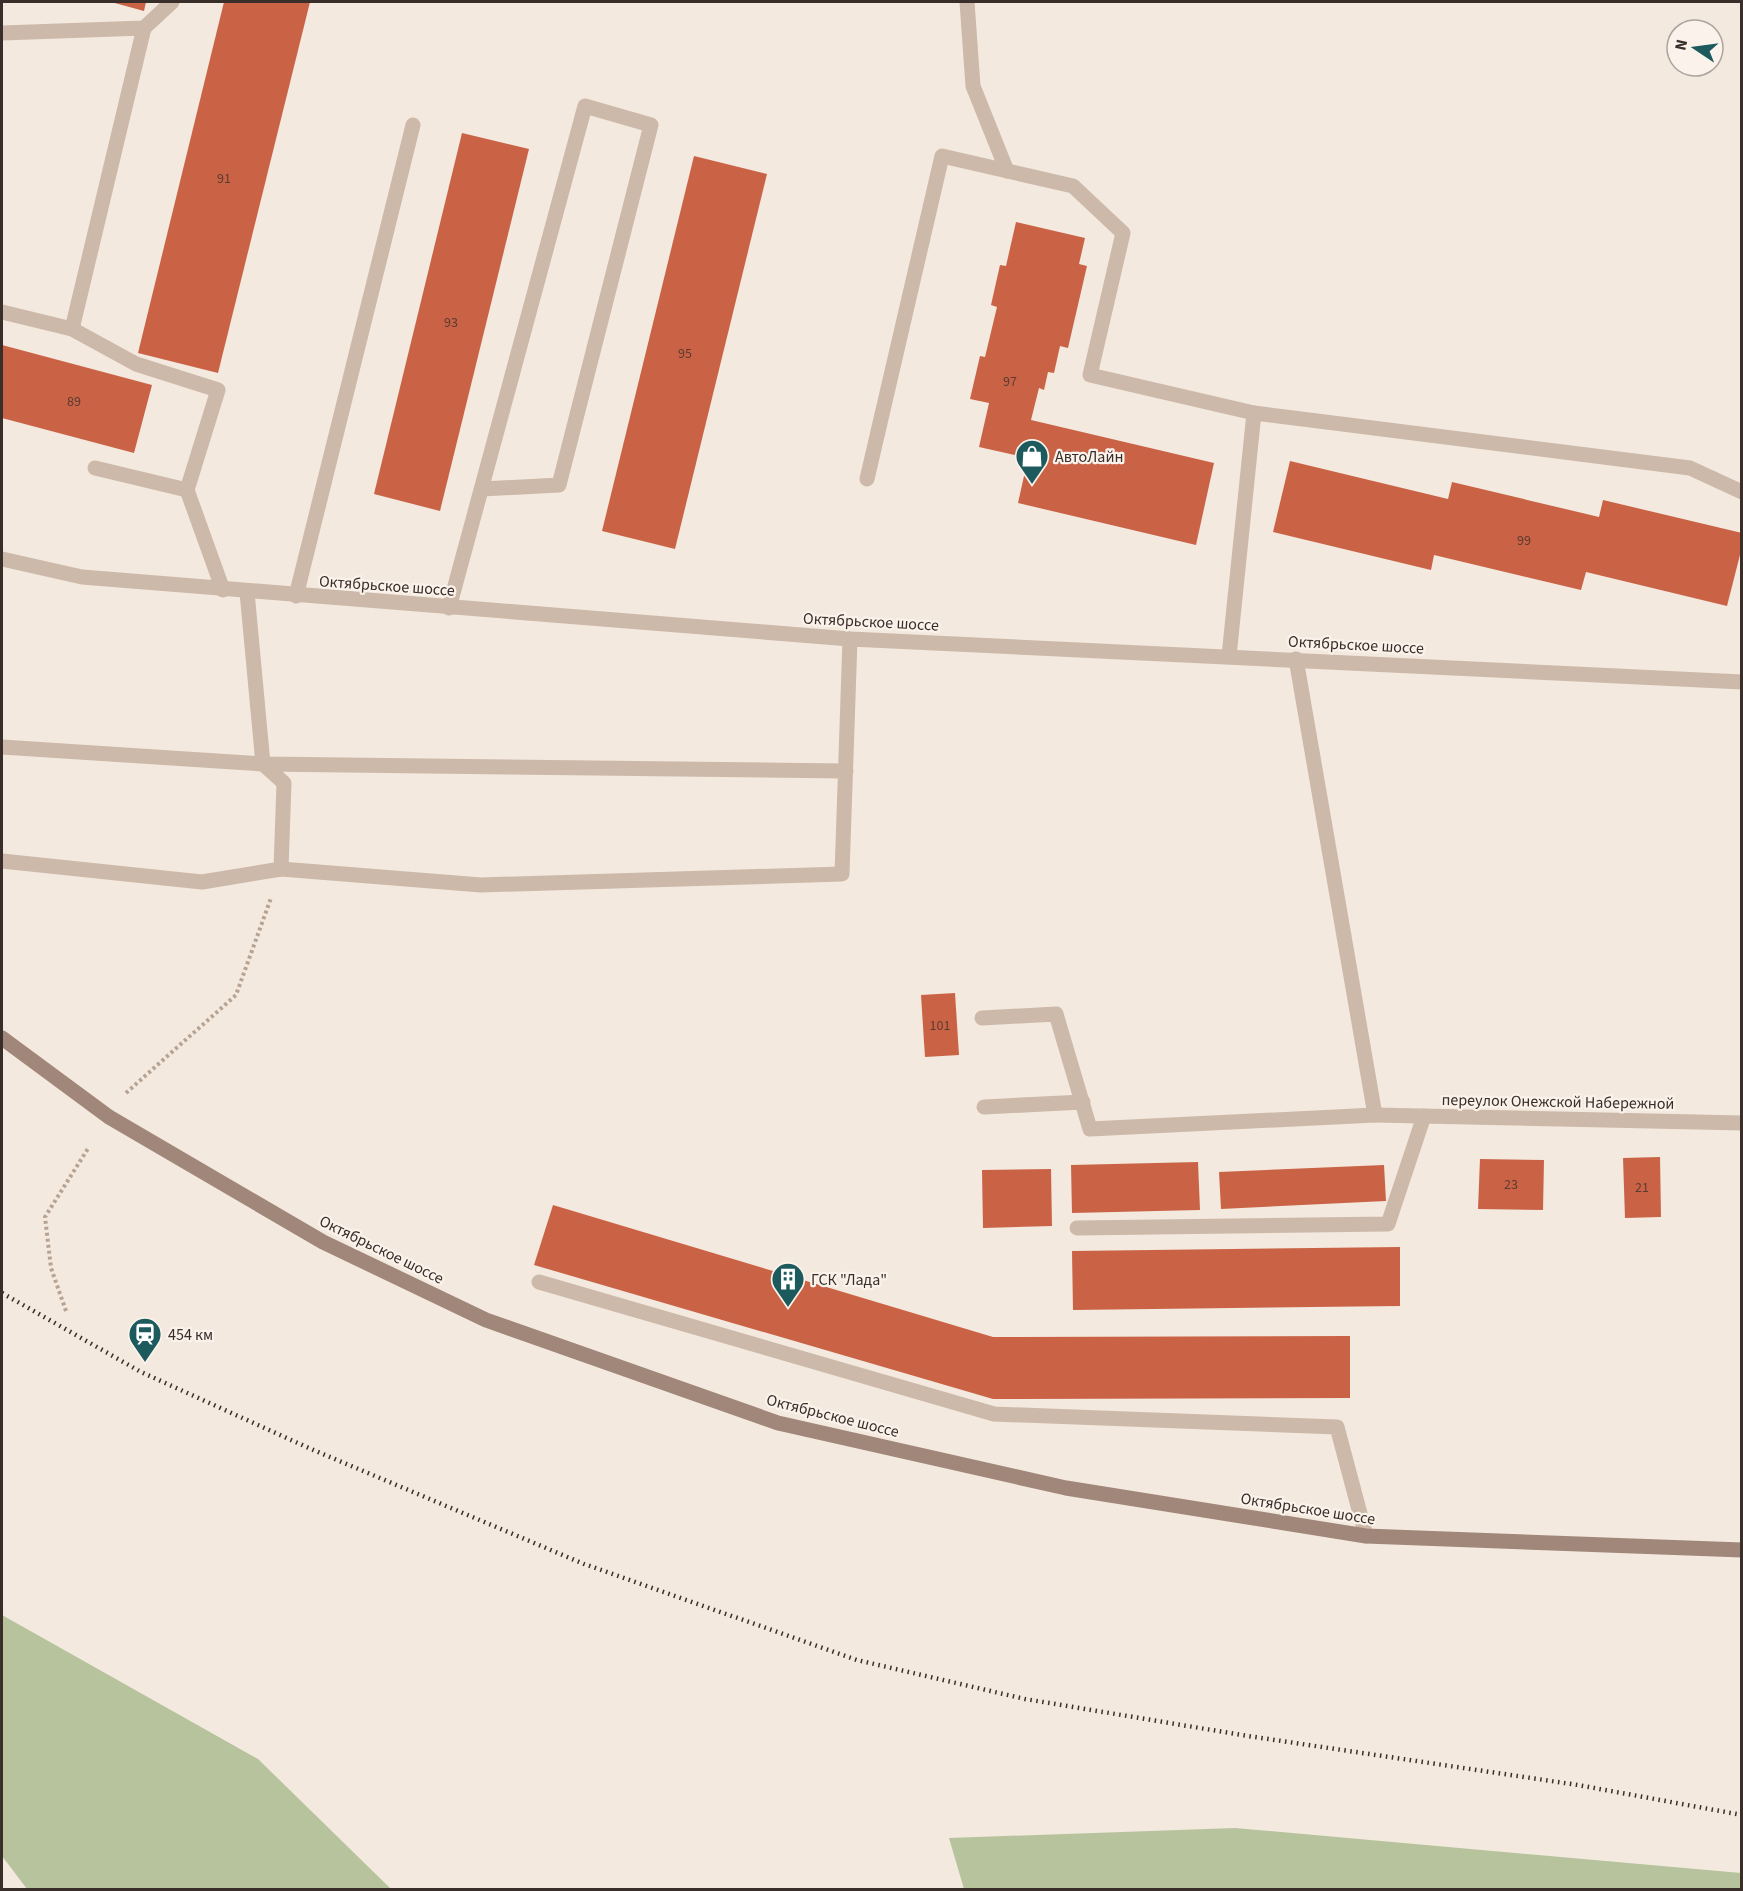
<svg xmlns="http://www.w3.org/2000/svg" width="1743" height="1891" font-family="'Source Sans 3',sans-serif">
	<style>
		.green { fill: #b7c39d }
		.building { fill: #ca6346 }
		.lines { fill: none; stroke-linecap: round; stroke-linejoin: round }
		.path { stroke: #b8a393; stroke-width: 4; stroke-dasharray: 3 3; stroke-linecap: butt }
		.lane { stroke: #ccb9a9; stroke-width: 15 }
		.street { stroke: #ccb9a9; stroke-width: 15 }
		.secondary { stroke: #a0877a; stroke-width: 15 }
		.rail { stroke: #392e29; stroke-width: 4.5; stroke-dasharray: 1.5 4.5; stroke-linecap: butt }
		.labels { text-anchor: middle; stroke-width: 4.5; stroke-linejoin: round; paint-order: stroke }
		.number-label { font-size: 14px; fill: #5d3b30 }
		.poi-label { font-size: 16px; fill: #392e29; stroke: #fbf3eb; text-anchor: start }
		.street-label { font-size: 16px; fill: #392e29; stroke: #fbf3eb }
	</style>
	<rect width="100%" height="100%" fill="#f3e9de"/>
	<g class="green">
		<polygon points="2,1615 258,1759 391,1889 27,1889 2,1856"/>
		<polygon points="1235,1828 1741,1873 1741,1889 964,1889 949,1838"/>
	</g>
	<g class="building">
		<polygon points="111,2 146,2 144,11"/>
		<polygon points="224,2 310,2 218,373 138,353"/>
		<polygon points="462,133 529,149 440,511 374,494"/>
		<polygon points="694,156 767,174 675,549 602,531"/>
		<polygon points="1016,222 1085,238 1079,264 1087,266 1068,348 1060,346 1054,373 1048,372 1044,390 1039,388 1031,420 1214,463 1196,545 1018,503 1028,458 979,447 989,403 970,399 980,356 985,357 997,307 991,305 1000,265 1006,266"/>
		<polygon points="2,345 152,385 134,453 2,418"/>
		<polygon points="1290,461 1448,499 1452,482 1599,517 1603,500 1742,533 1742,547 1727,606 1586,572 1581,590 1434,555 1431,570 1273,532"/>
		<polygon points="955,993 959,1055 925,1057 921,995"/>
		<polygon points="1660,1157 1661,1217 1625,1218 1623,1158"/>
		<polygon points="1480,1159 1544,1160 1543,1210 1478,1209"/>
		<polygon points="1198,1162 1200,1210 1072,1213 1071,1165"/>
		<polygon points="1384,1165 1386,1201 1221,1209 1219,1172"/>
		<polygon points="1051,1169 1052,1226 983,1228 982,1170"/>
		<polygon points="553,1205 993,1337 1350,1336 1350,1398 993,1399 534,1265"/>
		<polygon points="1400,1247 1400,1306 1073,1310 1072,1251"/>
	</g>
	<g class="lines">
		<g class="path">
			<polyline points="126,1093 236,995 271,898"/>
			<polyline points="66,1311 51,1268 45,1217 89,1147"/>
		</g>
		<g class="lane">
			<polyline points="967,2 973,86 1007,171"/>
			<polyline points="2,33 144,28 172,2"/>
			<polyline points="2,312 72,329 144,28"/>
			<polyline points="72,329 136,364 218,390 187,490 223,590"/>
			<polyline points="1254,413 1690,468 1742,492"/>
			<polyline points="95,468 187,490"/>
			<polyline points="867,479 942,156 1073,186 1123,233 1090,375 1254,413 1229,656"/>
			<polyline points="296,596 413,125"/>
			<polyline points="449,608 585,106 651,125 559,485 482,489"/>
			<polyline points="2,747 263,764 846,771"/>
			<polyline points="2,861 202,882 281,869 284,783 263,764 247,592"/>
			<polyline points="281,869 481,885 842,874 850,639"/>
			<polyline points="982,1018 1056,1014 1090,1129 1375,1115 1296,659"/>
			<polyline points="984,1107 1083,1102"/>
			<polyline points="1077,1228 1388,1224 1424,1116"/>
			<polyline points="539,1282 994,1414 1337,1427 1366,1536"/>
		</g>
		<g class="street">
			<polyline points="2,559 82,577 850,639 1742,682"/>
			<polyline points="1375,1115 1742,1123"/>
		</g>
		<polyline class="secondary" points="2,1038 109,1117 323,1242 486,1320 778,1423 1066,1488 1366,1536 1742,1550"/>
		<polyline class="rail" points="2,1293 141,1372 311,1449 584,1564 857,1660 1025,1699 1248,1736 1578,1785 1742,1815"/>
	</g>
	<defs>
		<symbol id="shop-pin" viewBox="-11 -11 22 30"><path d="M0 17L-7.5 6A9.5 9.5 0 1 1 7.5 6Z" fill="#1d5a5d" stroke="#fbf3eb"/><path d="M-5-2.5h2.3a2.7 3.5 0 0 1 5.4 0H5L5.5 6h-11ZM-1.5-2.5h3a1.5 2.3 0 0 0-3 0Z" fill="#fff"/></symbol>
		<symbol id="building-pin" viewBox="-11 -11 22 30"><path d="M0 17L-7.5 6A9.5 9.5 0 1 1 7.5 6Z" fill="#1d5a5d" stroke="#fbf3eb"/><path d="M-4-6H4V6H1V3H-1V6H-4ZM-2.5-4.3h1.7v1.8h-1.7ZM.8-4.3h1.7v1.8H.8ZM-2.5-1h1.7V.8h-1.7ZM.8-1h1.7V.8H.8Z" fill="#fff"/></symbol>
		<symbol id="station-pin" viewBox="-11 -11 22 30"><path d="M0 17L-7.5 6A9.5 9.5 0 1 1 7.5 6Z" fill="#1d5a5d" stroke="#fbf3eb"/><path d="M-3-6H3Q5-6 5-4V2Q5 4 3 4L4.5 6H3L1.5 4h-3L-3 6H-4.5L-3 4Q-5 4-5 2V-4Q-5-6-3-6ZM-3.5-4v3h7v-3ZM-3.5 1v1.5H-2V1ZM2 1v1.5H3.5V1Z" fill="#fff"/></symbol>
	</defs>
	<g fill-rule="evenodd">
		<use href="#shop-pin" x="1013" y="437" width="38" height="52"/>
		<use href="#building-pin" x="769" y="1260" width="38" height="52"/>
		<use href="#station-pin" x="126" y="1315" width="38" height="52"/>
	</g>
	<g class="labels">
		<g class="number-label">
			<text x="224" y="183">91</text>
			<text x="451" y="327">93</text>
			<text x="685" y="358">95</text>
			<text x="1010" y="386">97</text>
			<text x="74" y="406">89</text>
			<text x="1524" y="545">99</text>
			<text x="940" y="1030">101</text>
			<text x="1511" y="1189">23</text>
			<text x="1642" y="1192">21</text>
		</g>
		<g class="poi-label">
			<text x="1055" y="462">АвтоЛайн</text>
			<text x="811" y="1285">ГСК "Лада"</text>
			<text x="168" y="1340">454 км</text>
		</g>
		<g class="street-label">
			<text transform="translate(387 585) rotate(4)" y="6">Октябрьское шоссе</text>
			<text transform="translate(871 621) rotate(3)" y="6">Октябрьское шоссе</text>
			<text transform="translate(1356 644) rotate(3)" y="6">Октябрьское шоссе</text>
			<text transform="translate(1558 1101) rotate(1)" y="6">переулок Онежской Набережной</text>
			<text transform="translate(382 1249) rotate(26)" y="6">Октябрьское шоссе</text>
			<text transform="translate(833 1415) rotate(14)" y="6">Октябрьское шоссе</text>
			<text transform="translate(1308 1508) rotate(9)" y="6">Октябрьское шоссе</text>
		</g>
	</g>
	<rect width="1743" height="1891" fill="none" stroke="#392e29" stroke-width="6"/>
	<g transform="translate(1695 48) rotate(283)"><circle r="28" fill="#fbf3eb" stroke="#ada49d" stroke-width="1.5"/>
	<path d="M0-4.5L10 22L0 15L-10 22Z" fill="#1d5a5d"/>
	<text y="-9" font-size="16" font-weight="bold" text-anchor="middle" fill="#392e29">N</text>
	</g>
</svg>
